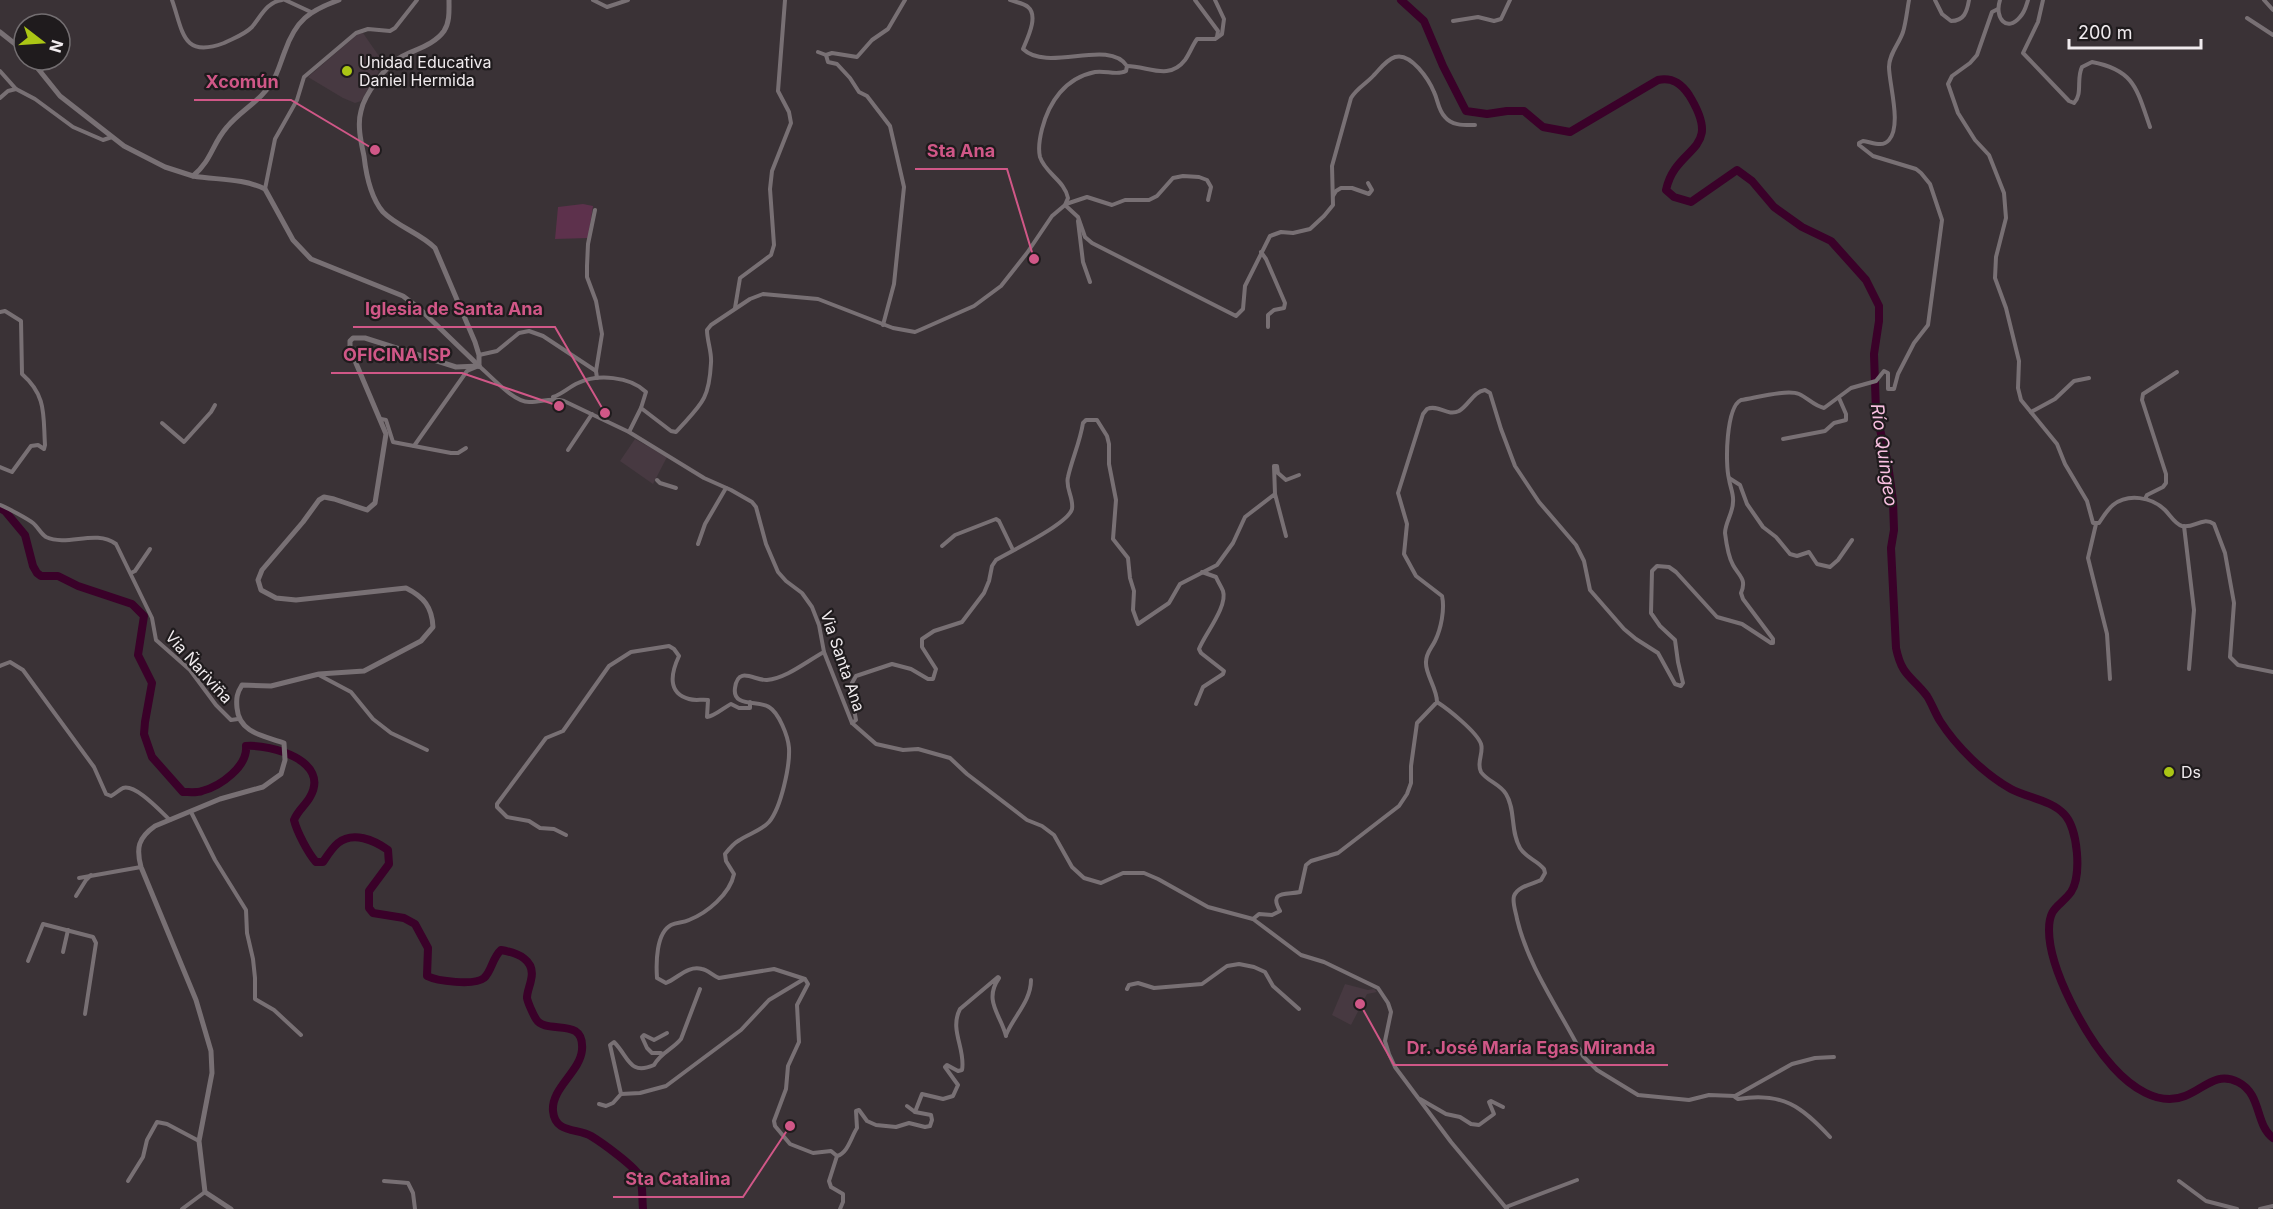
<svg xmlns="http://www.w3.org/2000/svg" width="2273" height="1209" font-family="Inter,sans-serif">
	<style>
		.built { fill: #473941 }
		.green { fill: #5d314c }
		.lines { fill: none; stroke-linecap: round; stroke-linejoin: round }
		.river { stroke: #3a0129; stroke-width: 8 }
		.street { stroke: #787074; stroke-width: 4 }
		.secondary { stroke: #787074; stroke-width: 5 }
		.poi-dot { fill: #abc615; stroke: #1f1b1d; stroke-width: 2 }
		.labels { text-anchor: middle; stroke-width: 4.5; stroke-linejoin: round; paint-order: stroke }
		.poi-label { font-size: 16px; fill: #f0ebee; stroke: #1f1b1d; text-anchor: start }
		.street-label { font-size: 16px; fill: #f0ebee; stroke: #1f1b1d }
		.water-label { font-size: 18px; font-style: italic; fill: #f9c0e1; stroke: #1f1b1d }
		.leader { fill: none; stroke: #d05787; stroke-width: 2 }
		.callout-dot { fill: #d05787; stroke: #1f1b1d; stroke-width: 2 }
		.callout-label { font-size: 18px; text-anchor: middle; font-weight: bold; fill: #d05787; stroke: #1f1b1d; stroke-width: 4.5; stroke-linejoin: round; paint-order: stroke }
	</style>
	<rect width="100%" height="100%" fill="#3a3236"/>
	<g class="built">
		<polygon points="363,33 383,62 374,81 373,81 361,101 355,103 343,98 308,77 358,34"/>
		<polygon points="635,439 667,457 653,484 620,461"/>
		<polygon points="1345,984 1368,990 1374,989 1377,992 1367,994 1351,1025 1332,1015"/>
	</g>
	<polygon class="green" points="583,204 593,206 588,238 555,239 558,207"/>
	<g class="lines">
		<g class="river">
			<path d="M 1401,0 L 1424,21 L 1443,66 L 1466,111 L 1487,114 L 1507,111 L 1524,111 L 1543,127 L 1570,132 L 1658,80 C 1672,77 1681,83 1689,95 C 1725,153 1676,144 1666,190 L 1674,197 L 1691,202 L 1737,170 L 1752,181 L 1774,207 L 1802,227 L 1831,241 L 1866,280 L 1879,306 L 1879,321 L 1874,354 L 1876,412 L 1888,464 L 1893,501 L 1894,530 L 1891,548 L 1896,648 C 1902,677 1912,676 1927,696 C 1932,704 1935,713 1940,721 C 1956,746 1984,774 2011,789 C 2028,798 2051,800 2064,814 C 2078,828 2082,876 2071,892 C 2060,907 2049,906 2049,930 C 2049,970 2086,1037 2113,1067 C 2130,1086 2158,1107 2185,1096 C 2204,1089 2216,1071 2238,1082 C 2262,1094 2255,1125 2273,1138"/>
			<path d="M 0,508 L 5,511 L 25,535 L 33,566 L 37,573 L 41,576 L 58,576 L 78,586 L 132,604 L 144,616 L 138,655 L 152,683 L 145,722 L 144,734 L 152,757 L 183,792 C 189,792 197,793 202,791 C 221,786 248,766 246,746 C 271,744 331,761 310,797 C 305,806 298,810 294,820 C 297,832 308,853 316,862 L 323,862 C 327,856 332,848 338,843 C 353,831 374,840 388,850 L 389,864 L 369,891 L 369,908 L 373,913 L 404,918 L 415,924 L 428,948 L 427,976 C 437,981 474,986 484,978 C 492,971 492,958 501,950 C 518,953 536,960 531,980 C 530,986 527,992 527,998 C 528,1003 533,1014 536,1019 C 546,1036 585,1015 582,1050 C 580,1072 551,1088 553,1111 C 555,1134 578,1128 591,1136 C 601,1142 636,1167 640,1177 C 643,1186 642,1200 643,1209"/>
		</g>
		<g class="street">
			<path d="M 172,0 C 183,31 182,59 224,43 C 234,38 244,35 252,27 C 261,16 267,2 282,0"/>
			<polyline points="285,0 311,12"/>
			<polyline points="593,0 607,7 628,0"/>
			<polyline points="1195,0 1218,31 1217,37"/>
			<path d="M 1935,0 L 1942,14 L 1951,21 C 1964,21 1967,12 1969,0"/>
			<path d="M 2000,0 C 1994,18 2007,33 2020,17 C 2025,12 2026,6 2028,0"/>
			<path d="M 2043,0 L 2038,22 L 2023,53 L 2069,101 L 2074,103 C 2083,94 2076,79 2082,67 L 2092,62 C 2135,70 2137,90 2150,127"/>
			<polyline points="2264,0 2273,10"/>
			<path d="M 1998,9 L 1992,12 L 1977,55 L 1970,63 L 1952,76 L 1948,84 L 1958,113 L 1975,140 L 1989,155 L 2004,193 L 2006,218 L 1996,257 L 1995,278 L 2006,308 L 2019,361 L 2018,388 L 2021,400 L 2057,444 L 2065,464 L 2087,501 L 2093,523 L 2099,523 C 2103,517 2107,510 2113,505 C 2128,493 2152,497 2165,510 C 2170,515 2175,524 2182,526 C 2194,529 2202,516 2214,524 L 2225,553 L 2234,603 L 2230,657 L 2238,665 L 2273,672"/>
			<polyline points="2247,18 2273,35"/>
			<polyline points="1453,21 1478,17 1494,21 1501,19 1510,0"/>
			<polyline points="818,52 826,55 832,53 857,57 872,40 888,29 905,0"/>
			<polyline points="826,55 828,62 837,64 850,78 859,92 867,96 890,126 904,187 894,284 883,325"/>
			<path d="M 1127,66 C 1148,66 1169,81 1185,60 C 1190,53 1192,46 1197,39 L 1215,39 L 1222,34 L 1224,19 L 1215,0"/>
			<polyline points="0,71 16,89 35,99 73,127 103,140 112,137"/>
			<polyline points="41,72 44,60"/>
			<polyline points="0,98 8,91 16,89"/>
			<polyline points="265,189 275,139 297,100 304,77 356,33 368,29 390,31 395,28 417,0"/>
			<polyline points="1333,196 1336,191 1341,188 1352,188 1369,194 1372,190 1368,183"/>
			<polyline points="1066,204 1087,197 1112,205 1125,200 1149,200 1157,196 1173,178 1183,176 1199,177 1207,180 1211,187 1208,200"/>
			<path d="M 1065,205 L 1078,217 L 1085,237 L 1092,243 L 1236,316 L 1243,309 L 1245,286 L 1270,236 L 1281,232 L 1293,233 L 1310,229 L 1324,216 L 1333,205 L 1332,166 L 1351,98 C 1357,88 1366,84 1374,75 C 1380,69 1386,60 1395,57 C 1411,52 1429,80 1434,92 C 1438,100 1438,110 1445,117 C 1452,126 1465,125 1475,125"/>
			<polyline points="595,210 588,244 587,266 587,277 596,301 602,334 596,371 597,378"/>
			<polyline points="1078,221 1083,262 1090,282"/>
			<polyline points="1261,252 1266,259 1285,303 1284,308 1274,310 1268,315 1268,327"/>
			<polyline points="735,308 740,278 771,255 774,245 770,189 772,171 791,123 789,112 778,91 785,0"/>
			<path d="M 0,312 L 5,311 L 21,321 L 22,374 C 47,396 43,415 45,445 L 44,449 L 38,445 L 31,446 L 12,472 L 0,467"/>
			<polyline points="479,355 497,351 519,333 529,331 543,336 596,371"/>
			<path d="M 553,397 C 562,394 569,387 578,383 C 597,374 630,376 646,392 L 641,408 L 671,431 L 676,432 C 700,405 709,402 711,363 C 712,352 707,341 707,330 L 711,325 L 750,299 L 763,294 L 818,299 L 893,328 L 915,332 L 922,329 L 974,306 L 1001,286 L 1027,253 L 1052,216 L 1065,205 L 1068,198 C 1065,181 1045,173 1040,157 C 1038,149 1040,137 1042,129 C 1049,102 1065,78 1095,72 C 1105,70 1117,76 1126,71 L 1127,66 C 1108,38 1048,73 1023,49 C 1027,39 1039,16 1028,7 C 1024,3 1015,2 1010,0"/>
			<polyline points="2031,412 2055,399 2074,381 2089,378"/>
			<polyline points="381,419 386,420 393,442 398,443 451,453 458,453 466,448"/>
			<polyline points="162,423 184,442 211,412 215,405"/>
			<polyline points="629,432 641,408"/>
			<polyline points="1783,439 1825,431 1834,423 1846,420 1846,414 1839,398"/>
			<path d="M 414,446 L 467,371 L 479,366 C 491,376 514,403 530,402 C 542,402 551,397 564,401 L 629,432 L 704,478 L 731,490 L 752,502 L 756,507 L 766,544 L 778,572 L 786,581 L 802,593 L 812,607 L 819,625 L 824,652 L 852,723 L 876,744 L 903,750 L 918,749 L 950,758 L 967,774 L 1027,820 L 1042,826 L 1054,835 L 1072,867 L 1084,878 L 1101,883 L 1123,873 L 1144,873 L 1158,879 L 1208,907 L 1253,919 L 1301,955 L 1324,962 L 1378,988 L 1388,1003 L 1391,1012 L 1385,1041 L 1389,1054 L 1395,1067 L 1451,1142 L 1507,1209"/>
			<polyline points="568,450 592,414"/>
			<polyline points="1729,478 1740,485 1747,504 1763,527 1776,537 1790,554 1797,556 1809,552 1817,564 1830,567 1838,560 1852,540"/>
			<polyline points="657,480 660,483 676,488"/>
			<polyline points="1275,494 1274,466 1277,466 1278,473 1286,480 1299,475"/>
			<polyline points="2145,499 2147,495 2163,487 2166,483 2166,474 2142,400 2143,394 2177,372"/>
			<path d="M 0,505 C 6,507 28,519 33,523 C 38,527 41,534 46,537 C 68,547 95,529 116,544 L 152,618 L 156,640 L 190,670 L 216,705 L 231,720 L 238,719"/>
			<polyline points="2096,524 2088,558 2107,634 2110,679"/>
			<polyline points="2184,526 2194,610 2189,669"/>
			<polyline points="698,544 705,524 726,488"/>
			<polyline points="942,546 955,535 996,519 999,521 1013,550"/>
			<polyline points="131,573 135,571 150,549"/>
			<path d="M 824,652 C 807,661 787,678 767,680 C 755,681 738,665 735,688 C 732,708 759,700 769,707 C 779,713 788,736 789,748 C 790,766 781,808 769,822 C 761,831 748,834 738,841 C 733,844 729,849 725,854 L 726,861 L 734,874 C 730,894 707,913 689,920 C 683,923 677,922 671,925 C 656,933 656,963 657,978 L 666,983 C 678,978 688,965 702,969 C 708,970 713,976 719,978 L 774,969 L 805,979 L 808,984 L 797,1005 L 799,1042 L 788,1066 L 786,1089 L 774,1121 L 775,1126 L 790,1144 L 813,1153 L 831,1151 L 837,1156"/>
			<path d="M 0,666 L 10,662 L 23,670 L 94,767 L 106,794 L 111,796 C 115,794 119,790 123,788 C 136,784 161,812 170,820"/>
			<polyline points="319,675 351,692 373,719 391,733 427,750"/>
			<path d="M 1437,702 C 1448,709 1477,732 1481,744 C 1484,753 1476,763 1481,772 C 1487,781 1500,784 1506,794 C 1516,810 1510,831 1520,848 C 1526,858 1537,860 1544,869 L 1545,873 L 1541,880 C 1533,884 1518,886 1514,896 C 1512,903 1516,912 1517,919 C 1529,969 1560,1010 1583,1056 L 1597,1070 L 1638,1095 L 1689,1100 L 1709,1095 L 1735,1096 L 1792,1064 L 1815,1058 L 1834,1057"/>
			<path d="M 1196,704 L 1203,687 L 1223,674 L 1224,671 L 1201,653 L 1199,649 C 1205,634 1228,606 1223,591 C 1221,586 1218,582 1216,577 L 1202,572"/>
			<path d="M 852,723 L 856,720 L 851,693 L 852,683 L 856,676 L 892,664 L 911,669 L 928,679 L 933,679 L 936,669 L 922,647 L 922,639 L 934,631 L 962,622 L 984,593 L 989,581 L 992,566 L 996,560 C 1011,551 1068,524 1072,509 C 1074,498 1065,488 1068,477 C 1072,459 1080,442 1083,423 L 1086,420 L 1097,420 L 1107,436 L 1109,444 L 1109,464 L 1116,500 L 1113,539 L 1128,558 L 1130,578 L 1134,591 L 1133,610 L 1138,624 L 1169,603 L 1180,584 L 1217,565 L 1233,543 L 1245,517 L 1275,494 L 1286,536"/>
			<polyline points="191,812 215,860 246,910 247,933 253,959 255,978 255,999 274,1010 301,1035"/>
			<path d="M 566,835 L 554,829 L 540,828 L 529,821 L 507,817 L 497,807 L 497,804 L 546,738 L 563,731 L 609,666 L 631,652 L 669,646 L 674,649 L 679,656 C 671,673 667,693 689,699 C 695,701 702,699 708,700 L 707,717 C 715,716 723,708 731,704 L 739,708 L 750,708 L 750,702"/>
			<polyline points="79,878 141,867"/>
			<polyline points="76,896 86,880 91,875"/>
			<path d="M 1253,919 L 1259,914 L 1272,915 L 1280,911 C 1268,890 1287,895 1300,892 L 1306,865 L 1311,861 L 1338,853 L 1399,806 L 1407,794 L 1411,783 L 1411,766 L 1417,723 L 1437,702 C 1437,688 1425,674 1426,662 C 1426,653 1431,649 1435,641 C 1441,629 1445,609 1442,596 L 1416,576 L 1404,554 L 1407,524 L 1398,493 L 1423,414 L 1427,409 C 1439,404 1447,417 1459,411 C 1469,405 1473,392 1485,390 L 1490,393 L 1501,429 L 1515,466 L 1539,502 L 1576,545 L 1584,561 L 1590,590 L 1624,629 L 1636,639 L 1658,653 L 1675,684 L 1681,686 L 1683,683 L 1678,662 L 1675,640 L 1660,626 L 1651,613 L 1652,571 L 1657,566 L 1669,567 L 1676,572 L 1717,617 L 1742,624 L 1771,643 L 1773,643 L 1773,639 L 1743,599 L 1741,593 C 1747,579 1739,576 1733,565 C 1729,558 1726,541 1725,533 C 1725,523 1733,513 1733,502 C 1734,494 1730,487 1729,479 C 1725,464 1726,407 1741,400 C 1755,398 1787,389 1799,394 C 1808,398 1814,406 1824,408 L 1851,388 L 1876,381 L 1884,371 L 1888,373 L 1888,389 L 1894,389 L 1898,374 L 1914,343 L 1928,325 L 1942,220 L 1930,184 L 1921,173 L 1916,169 L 1873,156 L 1859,145 L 1859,143 L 1863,141 C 1872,142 1882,148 1889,140 C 1902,125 1889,84 1889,67 C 1889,54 1899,44 1903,32 C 1906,22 1907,11 1909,0"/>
			<polyline points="63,952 68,930"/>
			<polyline points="28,961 43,924 93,937 96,943 85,1014"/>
			<polyline points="1127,989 1129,985 1138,983 1154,988 1202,984 1227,966 1239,964 1254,967 1265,972 1273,986 1299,1009"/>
			<path d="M 1006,1035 C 1014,1016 1031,1001 1031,980"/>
			<polyline points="661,1053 652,1053 647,1048 642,1037 644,1035 654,1040 667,1033"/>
			<polyline points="621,1094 640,1093 666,1086 741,1030 769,1000 804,979"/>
			<path d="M 1735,1097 L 1738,1099 C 1783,1092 1801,1106 1830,1137"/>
			<polyline points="1420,1099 1446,1114 1460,1117 1471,1124 1479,1125 1494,1114 1489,1102 1491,1101 1503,1107"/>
			<path d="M 599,1104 L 606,1106 L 613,1103 L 621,1094 L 610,1045 L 614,1042 C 629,1057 629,1076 654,1065 C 661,1052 672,1050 681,1039 L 700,989"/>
			<path d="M 915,1112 L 922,1094 L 943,1099 L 953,1096 L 958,1085 L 945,1067 L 947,1065 L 958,1071 L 962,1070 C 966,1049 949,1030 960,1009 L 998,977 L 999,978 C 983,1001 1001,1015 1006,1036"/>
			<polyline points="128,1181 143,1157 147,1140 157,1122 167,1124 199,1141"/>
			<polyline points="384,1181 408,1183 413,1193 415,1209"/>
			<polyline points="2179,1181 2206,1201 2237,1209"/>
			<polyline points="1506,1207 1577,1180"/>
			<polyline points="182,1209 205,1192"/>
			<path d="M 840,1209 L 843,1202 L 843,1194 L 831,1187 L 829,1181 L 837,1156 C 848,1153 851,1137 857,1128 L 856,1111 L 859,1110 L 867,1121 L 876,1125 L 896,1127 L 909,1123 L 925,1127 L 930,1126 L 932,1120 L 931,1115 L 915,1112 L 907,1106"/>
			<polyline points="2260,1209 2273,1206"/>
		</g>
		<g class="secondary">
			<path d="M 449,0 C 449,10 450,22 444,31 C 434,45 416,49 401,57 C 387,64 364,95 361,111 C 357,125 361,142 364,156 C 366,174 371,198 383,212 C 398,227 420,233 435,248 L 475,342 L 479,355 L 479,366"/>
			<polyline points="0,32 24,51"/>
			<path d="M 31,60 L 60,96 L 124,146 L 165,167 L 193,176 C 212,160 212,144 227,127 C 241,110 261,101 273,81 C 278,72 281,61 285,51 C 296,20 309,11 339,0"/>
			<path d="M 193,176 C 216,180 243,178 265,189 L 293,240 L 311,259 L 403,296 L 420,309 L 479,366"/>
			<path d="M 231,1209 L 205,1192 L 199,1141 L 212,1073 L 211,1051 L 196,1000 L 141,867 C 136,848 138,838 155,826 L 220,799 L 263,787 L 281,774 L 285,760 L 284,743 C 264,736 239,733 237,708 C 236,698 237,693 242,685 L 271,686 L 319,674 L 364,671 L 421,641 L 433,627 C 432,607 424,597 406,588 L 296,600 L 276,598 L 261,590 L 258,580 L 262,570 L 303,522 L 319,500 L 324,497 L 334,499 L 367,510 L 375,503 L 386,434 L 350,349 L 350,341 L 353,338 L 365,338 L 456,367 L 479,366"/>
		</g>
	</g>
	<g class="poi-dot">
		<circle cx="347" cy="71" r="6"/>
		<circle cx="2169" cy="772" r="6"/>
	</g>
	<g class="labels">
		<g class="poi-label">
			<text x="359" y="68">Unidad Educativa<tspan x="359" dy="18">Daniel Hermida</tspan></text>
			<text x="2181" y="778">Ds</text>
		</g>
		<g class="street-label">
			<text transform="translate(843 661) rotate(71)" y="6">Via Santa Ana</text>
			<text transform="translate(199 667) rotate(48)" y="6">Via Ñariviña</text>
		</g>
		<g class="water-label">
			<text transform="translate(1884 455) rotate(82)" y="6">Río Quingeo</text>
		</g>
	</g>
	<path class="leader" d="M375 150L291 100H194M1034 259L1007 169H915M605 413L555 327H353M559 406L462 373H331M1360 1004L1394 1065H1668M790 1126L743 1197H613"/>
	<g class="callout-dot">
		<circle cx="375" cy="150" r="6"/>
		<circle cx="1034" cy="259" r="6"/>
		<circle cx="605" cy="413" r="6"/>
		<circle cx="559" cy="406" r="6"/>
		<circle cx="1360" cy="1004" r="6"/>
		<circle cx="790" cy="1126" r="6"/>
	</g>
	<g class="callout-label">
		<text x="242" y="88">Xcomún</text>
		<text x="961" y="157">Sta Ana</text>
		<text x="454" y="315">Iglesia de Santa Ana</text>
		<text x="397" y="361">OFICINA ISP</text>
		<text x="1531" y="1054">Dr. José María Egas Miranda</text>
		<text x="678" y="1185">Sta Catalina</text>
	</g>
	<g transform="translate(42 42) rotate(107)"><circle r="28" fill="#1f1b1d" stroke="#736e71" stroke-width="1.5"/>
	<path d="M0-4.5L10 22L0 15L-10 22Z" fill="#abc615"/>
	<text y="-9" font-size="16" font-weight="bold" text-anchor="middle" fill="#f0ebee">N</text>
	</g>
	<path d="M2069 39v9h132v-9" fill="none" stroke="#f0ebee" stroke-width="3"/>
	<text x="2078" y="39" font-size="18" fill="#f0ebee" stroke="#1f1b1d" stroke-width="4.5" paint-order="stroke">200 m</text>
</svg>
